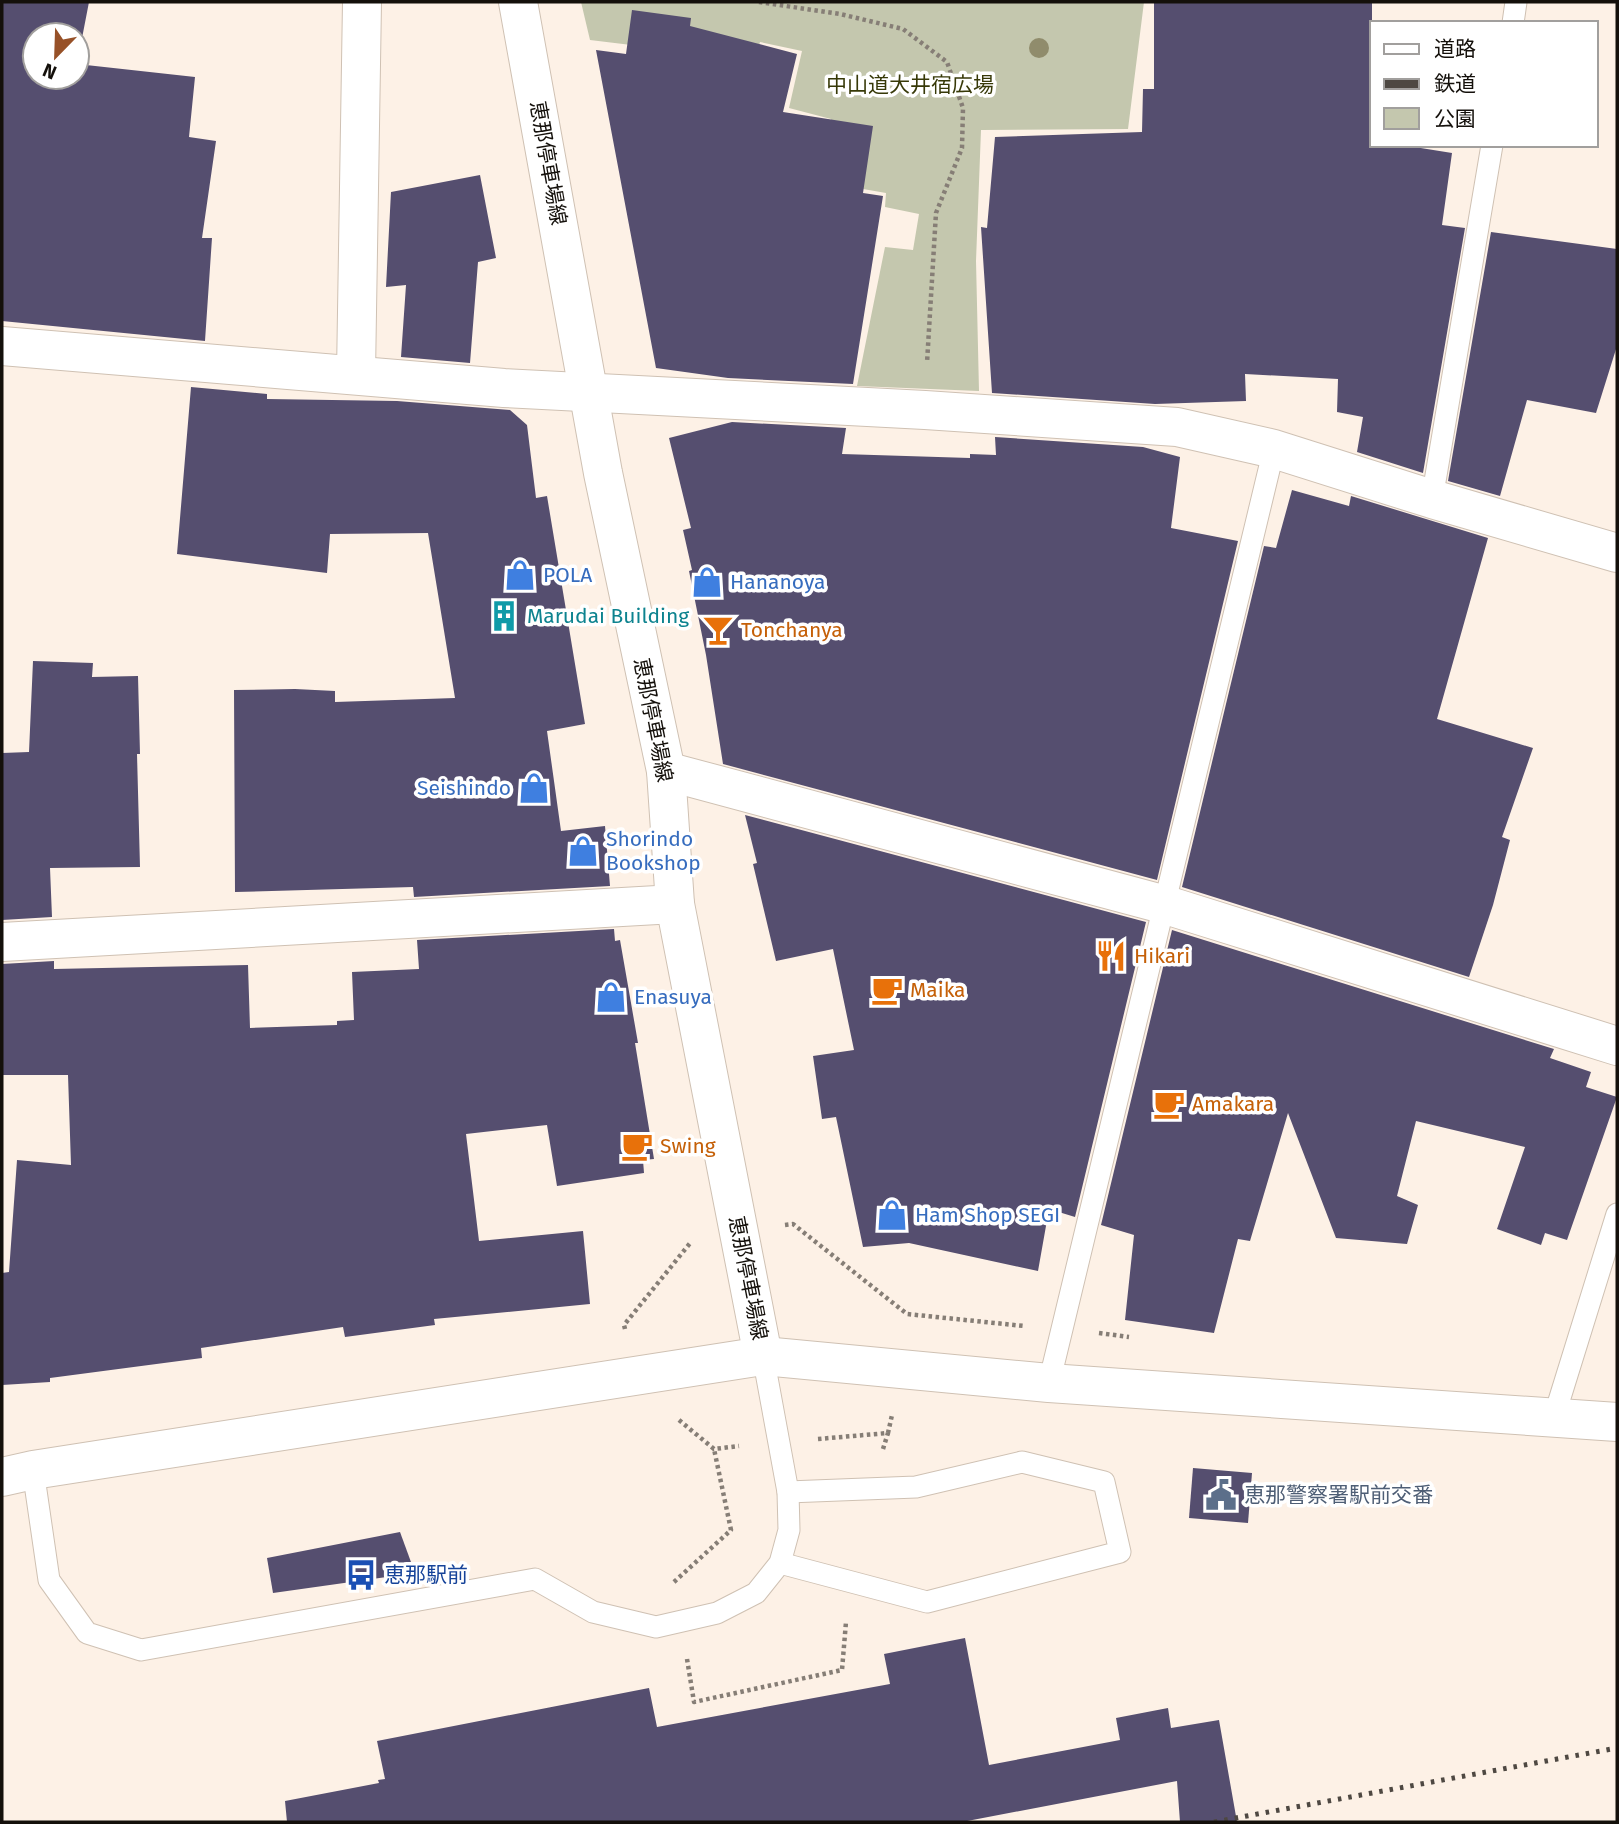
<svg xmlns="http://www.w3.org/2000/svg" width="1619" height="1824" font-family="'Fira Sans','Noto Sans JP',sans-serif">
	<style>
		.green { fill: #c4c7ae }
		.building { fill: #554e6f; fill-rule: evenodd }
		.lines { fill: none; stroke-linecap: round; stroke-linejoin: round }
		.service-casing { stroke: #cfc1b3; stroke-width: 23 }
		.minor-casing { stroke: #cfc1b3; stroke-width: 40 }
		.tertiary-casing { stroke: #cfc1b3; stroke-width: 40 }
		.secondary-casing { stroke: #cfc1b3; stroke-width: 40 }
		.path { stroke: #867e76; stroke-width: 4.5; stroke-dasharray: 3.5 3.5; stroke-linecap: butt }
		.service { stroke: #fff; stroke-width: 21 }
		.minor { stroke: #fff; stroke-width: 38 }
		.tertiary { stroke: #fff; stroke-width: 38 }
		.secondary { stroke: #fff; stroke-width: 38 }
		.rail { stroke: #4e4842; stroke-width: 5; stroke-dasharray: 3.5 7; stroke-linecap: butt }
		.tree { fill: #908c6c }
		.labels { text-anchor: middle; stroke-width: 7; stroke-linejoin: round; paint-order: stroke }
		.park-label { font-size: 21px; fill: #373908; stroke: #fff }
		.street-label { font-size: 21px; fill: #14100b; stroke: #fff }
		.shop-label { font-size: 21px; fill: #366cbe; stroke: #fff; text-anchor: start }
		.culture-label { font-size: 21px; fill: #0d838f; stroke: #fff; text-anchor: start }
		.food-label { font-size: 21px; fill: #c56008; stroke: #fff; text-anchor: start }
		.service-label { font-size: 21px; fill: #4e5e75; stroke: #fff; text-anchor: start }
		.transit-label { font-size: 21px; fill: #164399; stroke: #fff; text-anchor: start }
	</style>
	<rect width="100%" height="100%" fill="#fdf1e6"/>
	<polygon class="green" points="581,2 1144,2 1128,129 981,130 976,261 979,391 857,386 885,247 913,250 919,214 885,207 886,193 823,182 831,119 789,108 802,51 760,42 755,60 590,40"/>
	<g class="building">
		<path d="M 2,2 L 89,2 L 77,64 L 195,77 L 189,137 L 216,141 L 202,238 L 212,238 L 205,341 L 2,321 ZM 35,35 L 77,35 L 77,77 L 35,77 Z"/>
		<polygon points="1154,2 1372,2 1372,145 1402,145 1452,153 1442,225 1465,228 1423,473 1357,452 1363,417 1337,412 1338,379 1245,374 1246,401 1155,404 992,393 981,227 987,228 995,137 1142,132 1143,89 1154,89"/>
		<polygon points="632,10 691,18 690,26 797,54 783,112 873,126 863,193 883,196 853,384 728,378 656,368 596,50 626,54"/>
		<polygon points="480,175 496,258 478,262 470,363 401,357 406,285 386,287 391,192"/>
		<polygon points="1491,232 1617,249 1617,346 1596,413 1527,400 1500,496 1448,481"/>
		<polygon points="191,387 267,394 267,399 397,401 510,410 527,425 536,498 547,496 585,724 547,731 561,831 605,826 610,886 414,897 413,887 235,892 234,690 295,689 335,691 335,702 455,698 428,533 330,534 327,573 177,554"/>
		<polygon points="732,422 846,428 842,454 970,458 970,454 996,455 995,437 1143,447 1180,457 1171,528 1238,541 1157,880 723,764 706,655 689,571 692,570 683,530 691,528 669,438"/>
		<polygon points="1292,490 1349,506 1351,496 1488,538 1437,719 1533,748 1502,837 1510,840 1493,905 1469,977 1182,887 1264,546 1276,548"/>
		<polygon points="33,661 93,663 92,677 138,676 140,754 137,754 140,867 50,868 52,917 2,920 2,753 29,752"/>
		<polygon points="745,815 1146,922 1075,1217 1049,1209 1038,1271 909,1243 863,1247 836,1117 822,1119 813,1056 854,1050 833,949 776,961 753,864 757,863"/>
		<polygon points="614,929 615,941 620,940 638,1043 635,1043 654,1159 643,1160 644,1173 557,1186 547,1125 466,1134 479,1241 583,1231 590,1304 434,1319 435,1325 345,1337 343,1327 201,1348 202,1358 50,1378 50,1382 2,1385 2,1273 9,1272 17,1160 71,1165 68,1075 2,1075 2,964 54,961 54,969 248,965 250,1028 337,1025 337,1021 354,1020 352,972 419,969 417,940"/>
		<polygon points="1172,930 1554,1049 1550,1058 1591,1072 1586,1087 1617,1097 1567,1240 1545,1233 1541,1245 1497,1229 1525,1147 1416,1121 1397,1196 1418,1205 1407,1244 1336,1238 1288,1113 1250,1241 1238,1239 1214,1333 1125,1320 1134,1235 1101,1225"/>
		<polygon points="1193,1468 1252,1473 1248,1523 1189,1518"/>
		<polygon points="400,1532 415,1573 273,1593 267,1558"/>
		<polygon points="965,1638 989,1765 1120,1740 1116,1718 1168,1708 1171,1728 1219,1720 1237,1822 1180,1822 1177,1781 962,1822 287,1822 285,1801 379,1783 378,1780 385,1779 377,1741 649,1688 657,1727 890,1684 884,1654"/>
	</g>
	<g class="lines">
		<defs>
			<g id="service">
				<polyline points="1513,23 1516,2"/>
				<polyline points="1432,499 1492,145"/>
				<polyline points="1049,1383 1274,449"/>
				<polyline points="1554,1417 1617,1214"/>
				<polyline points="33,1470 49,1580 87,1633 141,1650 535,1579 593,1612 656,1627 717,1613 756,1593 780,1563 789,1530 788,1492 763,1356"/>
				<polyline points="780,1563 927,1602 1120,1552 1104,1482 1022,1462 916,1487 788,1492"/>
			</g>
			<g id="minor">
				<polyline points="2,346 504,388 925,410 1177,427 1274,449 1432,499 1617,553"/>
				<polyline points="356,374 362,2"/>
				<polyline points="666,771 1166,905 1617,1046"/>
				<polyline points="2,942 675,904"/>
			</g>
			<polyline id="tertiary" points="2,1477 33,1470 763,1356 1049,1383 1617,1422"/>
			<polyline id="secondary" points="518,2 603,473 666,771 675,904 763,1356"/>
		</defs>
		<use href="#service" class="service-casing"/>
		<use href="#minor" class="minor-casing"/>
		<use href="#tertiary" class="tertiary-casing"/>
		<use href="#secondary" class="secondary-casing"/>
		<g class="path">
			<polyline points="759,2 840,14 903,29 947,62 963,108 962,148 936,213 927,363"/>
			<polyline points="785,1225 793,1224 907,1314 1024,1326"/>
			<polyline points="625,1329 624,1325 691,1242"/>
			<polyline points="1099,1333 1129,1337"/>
			<polyline points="679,1420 714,1449 739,1446"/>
			<polyline points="818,1439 888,1433 892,1415"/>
			<polyline points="883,1449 888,1433"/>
			<polyline points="674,1582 731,1530 714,1449"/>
			<polyline points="687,1659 694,1702 842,1670 846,1622"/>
		</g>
		<use href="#service" class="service"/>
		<use href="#minor" class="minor"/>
		<use href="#tertiary" class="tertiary"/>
		<use href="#secondary" class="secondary"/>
		<polyline class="rail" points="1214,1822 1617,1748"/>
	</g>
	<circle class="tree" cx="1039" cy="48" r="10"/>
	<defs>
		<symbol id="shop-bare" viewBox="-9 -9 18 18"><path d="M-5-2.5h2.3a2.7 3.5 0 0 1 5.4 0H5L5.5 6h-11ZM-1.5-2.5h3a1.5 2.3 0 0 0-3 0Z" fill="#3f7fe0" stroke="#fff" stroke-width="2.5" paint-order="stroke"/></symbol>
		<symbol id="building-bare" viewBox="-9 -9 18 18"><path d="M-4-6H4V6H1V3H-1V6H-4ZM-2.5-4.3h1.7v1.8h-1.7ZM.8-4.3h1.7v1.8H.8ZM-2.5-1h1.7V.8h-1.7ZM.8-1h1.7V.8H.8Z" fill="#0f9aa8" stroke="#fff" stroke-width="2.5" paint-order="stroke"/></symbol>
		<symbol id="bar-bare" viewBox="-9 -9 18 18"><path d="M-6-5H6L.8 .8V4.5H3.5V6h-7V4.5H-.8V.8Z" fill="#e8710a" stroke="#fff" stroke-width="2.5" paint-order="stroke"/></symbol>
		<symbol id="restaurant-bare" viewBox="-9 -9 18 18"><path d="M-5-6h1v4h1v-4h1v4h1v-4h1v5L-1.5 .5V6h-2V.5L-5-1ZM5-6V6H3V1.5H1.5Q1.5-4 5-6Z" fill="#e8710a" stroke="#fff" stroke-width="2.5" paint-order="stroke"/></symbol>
		<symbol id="cafe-bare" viewBox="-9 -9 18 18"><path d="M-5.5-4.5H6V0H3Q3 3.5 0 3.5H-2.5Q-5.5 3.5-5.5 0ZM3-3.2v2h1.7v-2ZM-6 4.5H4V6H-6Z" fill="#e8710a" stroke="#fff" stroke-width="2.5" paint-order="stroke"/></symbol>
		<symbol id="civic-bare" viewBox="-9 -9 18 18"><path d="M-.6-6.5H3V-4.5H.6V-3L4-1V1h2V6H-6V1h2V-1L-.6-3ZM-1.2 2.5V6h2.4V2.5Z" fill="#5c6f8a" stroke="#fff" stroke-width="2.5" paint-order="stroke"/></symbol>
		<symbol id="bus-bare" viewBox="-9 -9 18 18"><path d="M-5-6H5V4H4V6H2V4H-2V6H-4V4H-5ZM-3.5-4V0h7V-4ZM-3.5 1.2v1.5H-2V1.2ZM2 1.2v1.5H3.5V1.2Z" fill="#1a4fb4" stroke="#fff" stroke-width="2.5" paint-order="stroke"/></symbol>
	</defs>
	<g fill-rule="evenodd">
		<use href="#shop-bare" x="498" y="553" width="44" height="44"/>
		<use href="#shop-bare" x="685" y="560" width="44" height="44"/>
		<use href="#building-bare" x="482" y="594" width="44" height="44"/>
		<use href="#bar-bare" x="696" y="608" width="44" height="44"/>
		<use href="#shop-bare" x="512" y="766" width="44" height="44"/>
		<use href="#shop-bare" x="561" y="829" width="44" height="44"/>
		<use href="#restaurant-bare" x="1089" y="934" width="44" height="44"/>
		<use href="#cafe-bare" x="865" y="968" width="44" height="44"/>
		<use href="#shop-bare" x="589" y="975" width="44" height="44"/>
		<use href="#cafe-bare" x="1147" y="1082" width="44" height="44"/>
		<use href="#cafe-bare" x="615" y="1124" width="44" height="44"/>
		<use href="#shop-bare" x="870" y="1193" width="44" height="44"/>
		<use href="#civic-bare" x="1199" y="1473" width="44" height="44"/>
		<use href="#bus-bare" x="339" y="1553" width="44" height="44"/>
	</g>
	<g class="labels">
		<g class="park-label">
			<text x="910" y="92">中山道大井宿広場</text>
		</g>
		<g class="street-label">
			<text transform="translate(548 163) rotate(80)" y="7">恵那停車場線</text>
			<text transform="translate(653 720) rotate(79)" y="7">恵那停車場線</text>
			<text transform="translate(748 1278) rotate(79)" y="7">恵那停車場線</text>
		</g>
		<g class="shop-label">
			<text x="543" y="582">POLA</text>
			<text x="730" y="589">Hananoya</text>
			<text x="511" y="795" text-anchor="end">Seishindo</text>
			<text x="606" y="846">Shorindo<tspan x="606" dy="24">Bookshop</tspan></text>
			<text x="634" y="1004">Enasuya</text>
			<text x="915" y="1222">Ham Shop SEGI</text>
		</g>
		<g class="culture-label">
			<text x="527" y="623">Marudai Building</text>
		</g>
		<g class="food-label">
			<text x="741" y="637">Tonchanya</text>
			<text x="1134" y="963">Hikari</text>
			<text x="910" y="997">Maika</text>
			<text x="1192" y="1111">Amakara</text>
			<text x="660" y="1153">Swing</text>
		</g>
		<g class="service-label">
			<text x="1244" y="1502">恵那警察署駅前交番</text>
		</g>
		<g class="transit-label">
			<text x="384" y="1582">恵那駅前</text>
		</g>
	</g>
	<rect width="1619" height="1824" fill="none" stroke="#14100b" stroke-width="7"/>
	<rect x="1370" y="21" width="228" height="126" fill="#ffffff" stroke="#a19f9d" stroke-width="2"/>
	<rect x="1384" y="44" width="35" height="10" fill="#ffffff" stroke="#a19f9d" stroke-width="2"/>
	<text x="1434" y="56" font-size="21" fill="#14100b">道路</text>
	<rect x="1384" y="79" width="35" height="10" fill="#4e4842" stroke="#a19f9d" stroke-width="2"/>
	<text x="1434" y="91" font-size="21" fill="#14100b">鉄道</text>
	<rect x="1384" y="108" width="35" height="21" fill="#c4c7ae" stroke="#a19f9d" stroke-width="2"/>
	<text x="1434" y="126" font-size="21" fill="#14100b">公園</text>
	<g transform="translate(56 56) rotate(203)"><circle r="33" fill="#ffffff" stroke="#a19f9d" stroke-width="2"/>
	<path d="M0-5L12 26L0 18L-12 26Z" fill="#975128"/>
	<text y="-10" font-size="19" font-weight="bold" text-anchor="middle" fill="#14100b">N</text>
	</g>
</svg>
